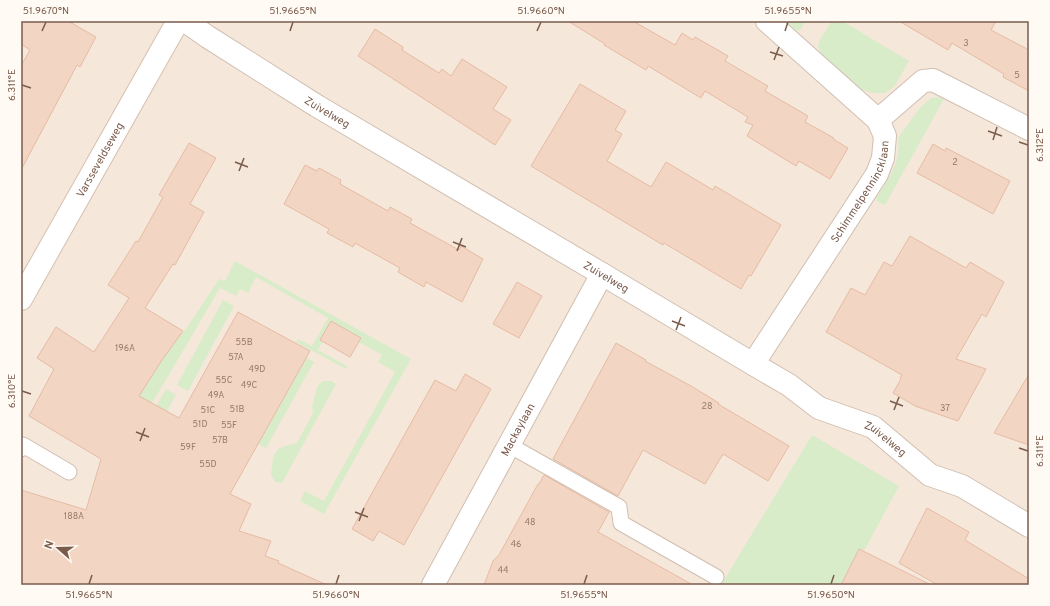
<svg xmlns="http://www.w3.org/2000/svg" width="1050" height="606" font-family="Overpass,sans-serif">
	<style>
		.residential { fill: #f5e8da }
		.green { fill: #d8ecc9 }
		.building { fill: #f3d5c3; stroke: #e6bba3 }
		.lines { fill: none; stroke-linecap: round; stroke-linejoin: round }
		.service-casing { stroke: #d1beb0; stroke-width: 17 }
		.minor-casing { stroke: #d1beb0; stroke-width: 24 }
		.tertiary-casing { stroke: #d1beb0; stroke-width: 24 }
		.secondary-casing { stroke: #d6c0b0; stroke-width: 24 }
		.service { stroke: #fff; stroke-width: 15 }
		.minor { stroke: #fff; stroke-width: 22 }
		.tertiary { stroke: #fff; stroke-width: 22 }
		.secondary { stroke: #fff; stroke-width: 22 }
		.ticks { fill: none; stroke: #7a5c4d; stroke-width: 1.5 }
		.labels { text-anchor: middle; stroke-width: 3; stroke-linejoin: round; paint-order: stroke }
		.number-label { font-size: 9px; fill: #987a6a }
		.street-label { font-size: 11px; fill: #7a5c4d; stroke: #fffaf3 }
		.neatline { fill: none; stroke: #7a5c4d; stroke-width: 1.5 }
		.ticks-label { font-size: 10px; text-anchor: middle; fill: #7a5c4d }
	</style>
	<rect width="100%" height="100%" fill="#fdf6ec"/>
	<rect class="residential" x="21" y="21" width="1008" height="564"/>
	<g class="green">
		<polygon points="785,21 806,21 800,30 797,31"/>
		<polygon points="832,21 842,21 909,61 894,87 884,93 871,93 859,88 821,53 818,47 819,41"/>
		<path d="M 937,97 L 944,99 L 885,205 L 877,201 L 876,198 C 885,184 897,169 898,151 C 899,147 898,142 898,138 L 919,109 L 931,98 Z"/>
		<polygon points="235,261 411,359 324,514 300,501 305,491 324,501 395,372 378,362 382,355 344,334 324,339 318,350 347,366 346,369 296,342 298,339 312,346 328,318 256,277 248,293 240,289 236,296 220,288 102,488 107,433 176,340 186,329 219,279 225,281"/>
		<polygon points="223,300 234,306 188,391 177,385"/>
		<polygon points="276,341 314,362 266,448 258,444 304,362"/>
		<polygon points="323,381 331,381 336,384 282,483 275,482 271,475 273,457 278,449 288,445 297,443 313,413 312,407 317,387"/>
		<polygon points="166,389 176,395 125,485 113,481"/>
		<polygon points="812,435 899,486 864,551 859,549 841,585 721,585"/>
	</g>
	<g class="building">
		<polygon points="21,21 68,21 96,37 80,67 77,65 21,170 21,66 30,50 21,44"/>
		<polygon points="568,21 633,21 675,45 682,33 693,40 695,37 728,56 725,61 768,86 765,91 808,116 805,122 834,138 833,139 848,148 830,179 799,161 796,166 747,136 753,125 745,122 748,117 705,91 701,98 648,66 646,70 604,45 605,44"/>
		<polygon points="899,21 996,21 991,30 1029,50 1029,91 1003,77 1004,74 952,43 948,50"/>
		<polygon points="375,29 403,47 402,50 439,73 442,69 451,76 462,59 507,87 493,109 511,120 495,145 358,56"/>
		<polygon points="580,84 626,111 615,130 622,134 607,161 651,187 666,162 713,190 715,186 781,225 751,276 749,275 741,289 664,243 663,245 531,166"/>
		<polygon points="189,143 216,158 190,204 204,212 175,265 173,264 145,308 183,331 162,360 139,396 179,418 238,312 310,351 230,494 251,504 239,531 271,541 265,556 279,561 278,563 327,585 21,585 21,490 86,510 101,459 29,416 54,369 37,358 56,327 94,352 129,298 108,285 136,241 138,242 163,197 159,195"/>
		<polygon points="933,144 945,151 946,148 1010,181 993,214 917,173"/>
		<polygon points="305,165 317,171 319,168 341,180 340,184 388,211 390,207 412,219 410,223 459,250 461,246 483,259 462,302 426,282 424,287 398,272 400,268 355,243 353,247 327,233 329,229 284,204"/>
		<polygon points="910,236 966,268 970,262 1004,282 986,317 982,314 956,359 986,369 958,421 915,406 893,393 901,379 900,378 902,375 826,332 851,288 865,295 884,262 892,266"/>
		<polygon points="517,282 542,296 519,338 493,324"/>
		<polygon points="331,321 361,338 350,357 320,340"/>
		<polygon points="616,343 646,360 645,361 691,386 719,403 718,404 789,446 768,481 723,454 705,484 643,450 618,496 553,459"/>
		<polygon points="465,374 491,389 404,545 379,531 373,541 352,529 435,380 456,391"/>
		<polygon points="1029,374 1029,445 994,433"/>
		<polygon points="544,475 609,512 598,532 693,585 484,585 493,561 499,555 538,484 539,484"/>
		<polygon points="927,508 969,532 965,540 1029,579 1029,585 938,585 899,563"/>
		<polygon points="859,549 931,585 841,585"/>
	</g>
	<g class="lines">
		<defs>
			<g id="service">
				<polyline points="509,445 619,507 621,523 716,577"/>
				<polyline points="21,449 23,445 69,472"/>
			</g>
			<g id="minor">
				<polyline points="878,120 923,81 933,80 1029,129"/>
				<path id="s1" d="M 753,364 L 877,174 L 883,158 L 885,136 L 878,120 L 767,21"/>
				<path id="s2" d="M 433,585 L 602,274"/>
			</g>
			<g id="tertiary">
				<path id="s3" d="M 185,21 L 208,37 L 317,106 L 602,274 L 753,364 L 789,385 L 819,408 L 873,427 L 930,475 L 962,486 L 1029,526"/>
			</g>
			<g id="secondary">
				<path id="s4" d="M 21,299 L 178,21"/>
			</g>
		</defs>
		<use href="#service" class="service-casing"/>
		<use href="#minor" class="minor-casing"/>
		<use href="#tertiary" class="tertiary-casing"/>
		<use href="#secondary" class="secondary-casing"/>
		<use href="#service" class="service"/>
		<use href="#minor" class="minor"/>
		<use href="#tertiary" class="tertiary"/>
		<use href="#secondary" class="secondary"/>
	</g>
	<path class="ticks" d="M 42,31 L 46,22M 290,31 L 293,22M 537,31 L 541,22M 785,31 L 788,22M 770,52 L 783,56M 774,60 L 779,47M 22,85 L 31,88M 988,131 L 1002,136M 993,140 L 997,127M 1019,142 L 1028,145M 235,162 L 248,167M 239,171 L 244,158M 453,242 L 466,247M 457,251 L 462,238M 672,321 L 685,326M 676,330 L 681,317M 22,391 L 31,394M 890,401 L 903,406M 894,410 L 899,397M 136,432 L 149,437M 140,441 L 145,428M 1019,448 L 1028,451M 355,512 L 368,517M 359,521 L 364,508M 89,584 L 92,575M 336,584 L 339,575M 584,584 L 587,575M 831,584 L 834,575"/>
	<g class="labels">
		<g class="number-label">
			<text x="966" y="46">3</text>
			<text x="1017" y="78">5</text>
			<text x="955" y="165">2</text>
			<text x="244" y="345">55B</text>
			<text x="125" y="351">196A</text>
			<text x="236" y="360">57A</text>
			<text x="257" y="372">49D</text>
			<text x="224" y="383">55C</text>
			<text x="249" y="388">49C</text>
			<text x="216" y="398">49A</text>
			<text x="707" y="409">28</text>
			<text x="945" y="411">37</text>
			<text x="237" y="412">51B</text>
			<text x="208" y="413">51C</text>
			<text x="200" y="427">51D</text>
			<text x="229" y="428">55F</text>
			<text x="220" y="443">57B</text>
			<text x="188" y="450">59F</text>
			<text x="208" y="467">55D</text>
			<text x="74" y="519">188A</text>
			<text x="530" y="525">48</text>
			<text x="516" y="547">46</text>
			<text x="503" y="573">44</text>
		</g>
		<g class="street-label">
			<text dy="4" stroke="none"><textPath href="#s3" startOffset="169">Zuivelweg</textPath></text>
			<text dy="4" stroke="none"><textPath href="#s4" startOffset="160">Varsseveldseweg</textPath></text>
			<text dy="4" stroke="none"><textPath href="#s1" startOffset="204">Schimmelpennincklaan</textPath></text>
			<text dy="4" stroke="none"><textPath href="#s3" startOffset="493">Zuivelweg</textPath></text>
			<text dy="4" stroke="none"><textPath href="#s2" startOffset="177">Mackaylaan</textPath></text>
			<text dy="4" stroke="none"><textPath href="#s3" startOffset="817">Zuivelweg</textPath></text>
		</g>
	</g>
	<rect width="1050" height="606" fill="none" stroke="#fffaf3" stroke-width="44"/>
	<g transform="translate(58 548) rotate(290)" stroke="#fffaf3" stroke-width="3" paint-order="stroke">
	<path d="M0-3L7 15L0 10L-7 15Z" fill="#7a5c4d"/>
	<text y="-6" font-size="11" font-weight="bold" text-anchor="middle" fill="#7a5c4d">N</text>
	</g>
	<rect x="22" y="22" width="1006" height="562" class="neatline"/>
	<g class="ticks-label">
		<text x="46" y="14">51.9670°N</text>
		<text x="293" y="14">51.9665°N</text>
		<text x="541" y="14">51.9660°N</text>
		<text x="788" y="14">51.9655°N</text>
		<text transform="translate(11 85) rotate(-90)" y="4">6.311°E</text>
		<text transform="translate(1039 145) rotate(-90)" y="4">6.312°E</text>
		<text transform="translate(11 391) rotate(-90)" y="4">6.310°E</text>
		<text transform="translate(1039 451) rotate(-90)" y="4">6.311°E</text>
		<text x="89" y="598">51.9665°N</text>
		<text x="336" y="598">51.9660°N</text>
		<text x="584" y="598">51.9655°N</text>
		<text x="831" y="598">51.9650°N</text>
	</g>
</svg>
